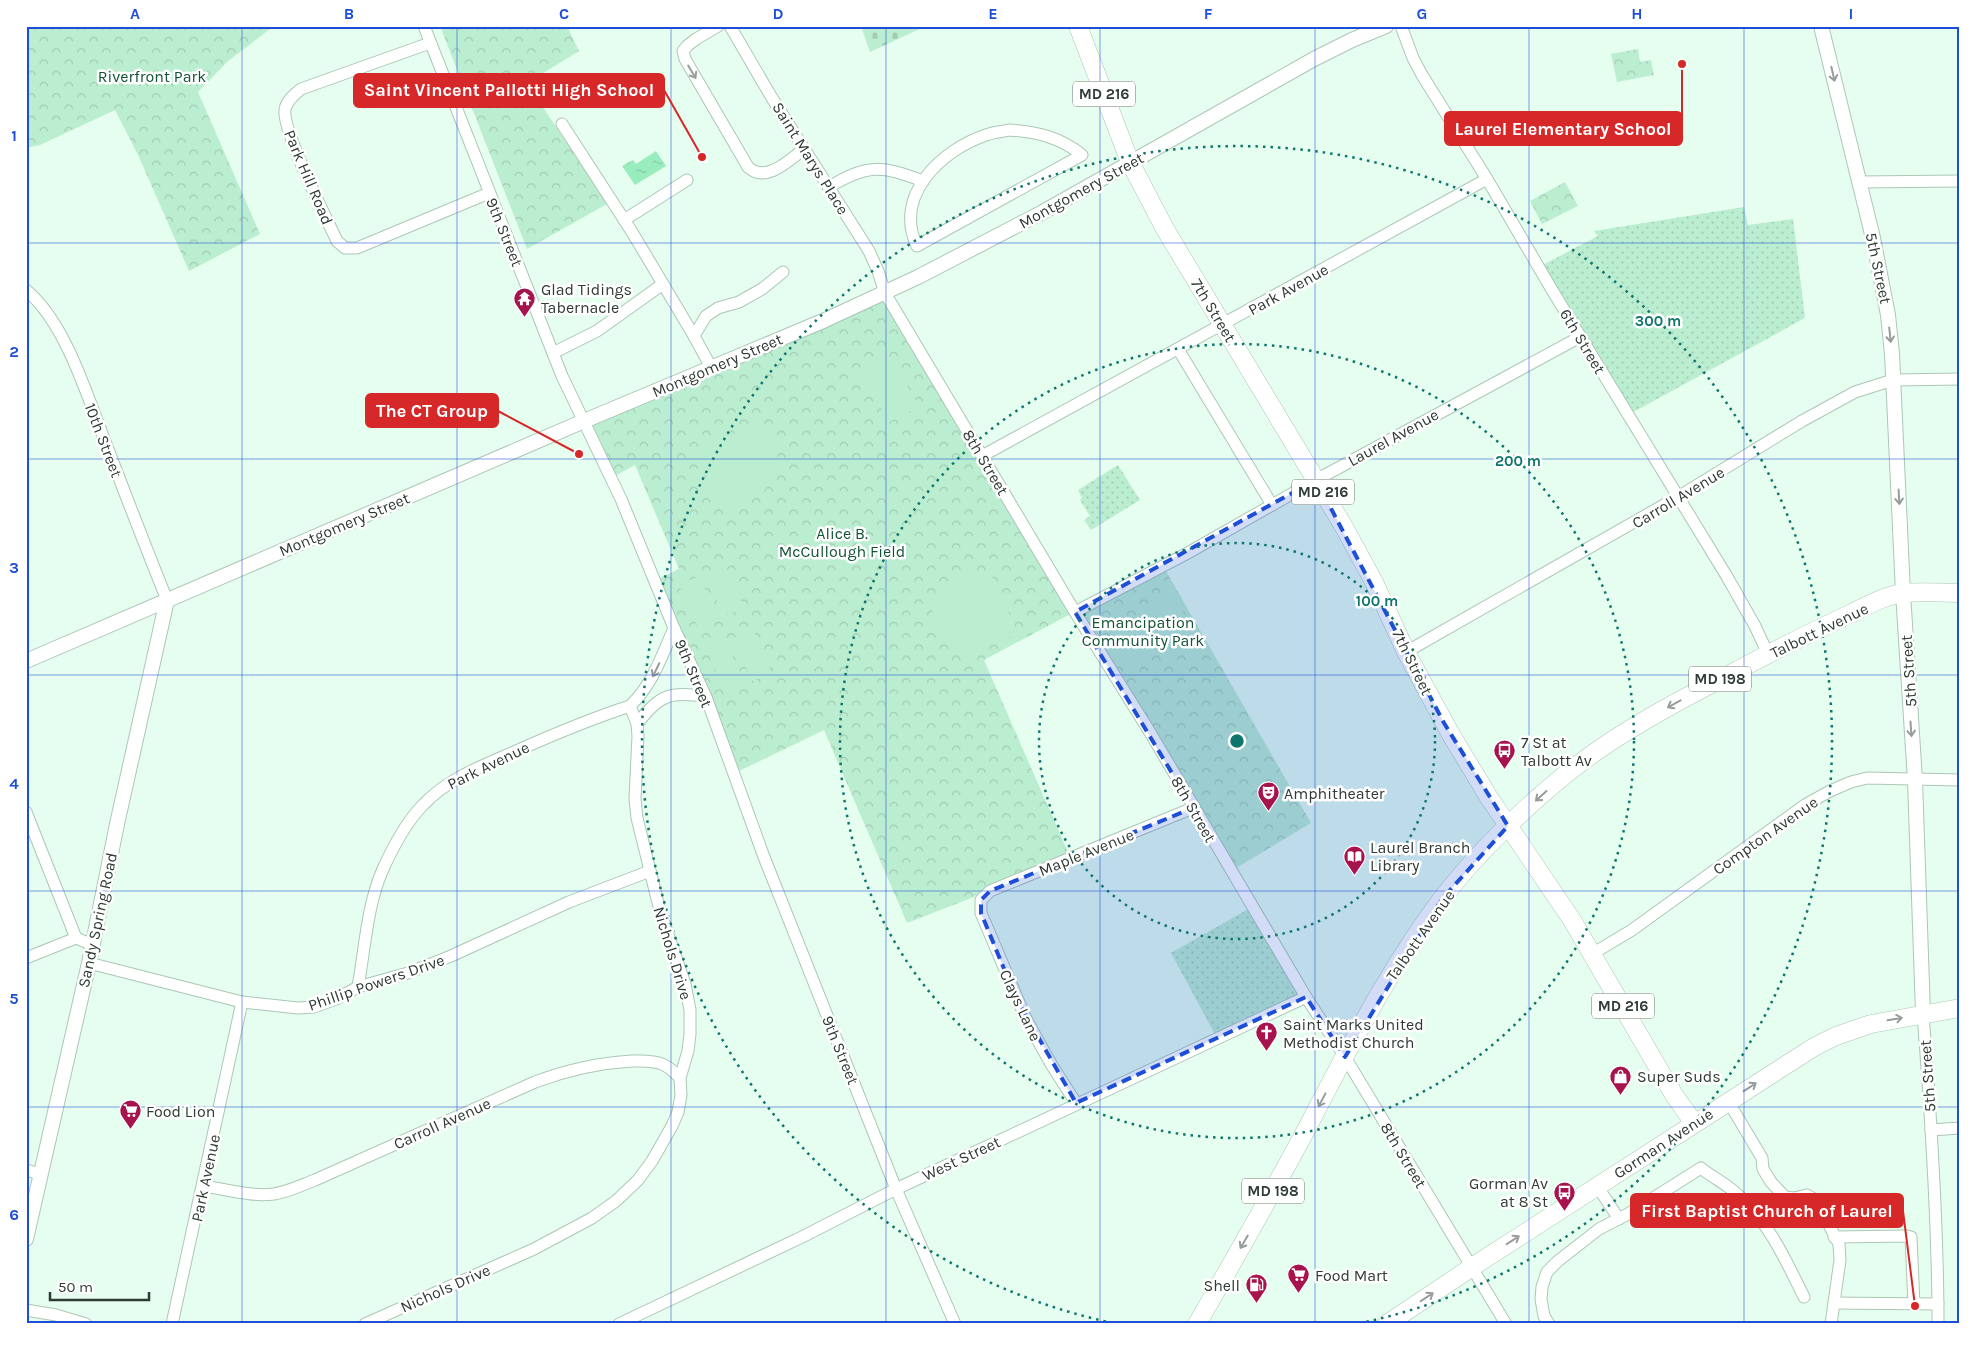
<svg xmlns="http://www.w3.org/2000/svg" width="1986" height="1350" font-family="Karla,sans-serif">
	<style>
		.grass { fill: url(#grass-dots) }
		.cemetery { fill: url(#cemetery-stones) }
		.park { fill: url(#park-crowns) }
		.pitch { fill: #bbedd0 }
		.water { fill: url(#water-ripples) }
		.lines { fill: none; stroke-linecap: round; stroke-linejoin: round }
		.minor-casing { stroke: #abc7b6; stroke-width: 13 }
		.tertiary-casing { stroke: #abc7b6; stroke-width: 16 }
		.primary-casing { stroke: #abc7b6; stroke-width: 19 }
		.minor { stroke: #fff; stroke-width: 11 }
		.tertiary { stroke: #fff; stroke-width: 14 }
		.primary { stroke: #fff; stroke-width: 18 }
		.oneway { stroke: #979d9a }
		.marked { fill: #1d4ed8; fill-opacity: 0.2; stroke: #1d4ed8; stroke-width: 4; stroke-dasharray: 10 6; stroke-linejoin: round }
		.grid { fill: none; stroke: #1d4ed8; stroke-width: 1; stroke-opacity: 0.55 }
		.ring { fill: none; stroke: #0f766e; stroke-width: 2.5; stroke-dasharray: 2.5 5 }
		.labels { text-anchor: middle; stroke-width: 5; stroke-linejoin: round; paint-order: stroke }
		.shield { fill: #fff; stroke: #6d7671; stroke-width: 1 }
		.shield-label { font-size: 15px; font-weight: bold; fill: #2f3b34 }
		.park-label { font-size: 16px; fill: #125336; stroke: #fff }
		.street-label { font-size: 16px; fill: #2f3b34; stroke: #fff }
		.poi-label { font-size: 16px; fill: #2f3b34; stroke: #fff; text-anchor: start }
		.centre { fill: #0f766e; stroke: #fff; stroke-width: 2.5 }
		.ring-label { font-size: 15px; text-anchor: middle; font-weight: bold; fill: #0f766e; stroke: #fff; stroke-width: 5; stroke-linejoin: round; paint-order: stroke }
		.leader { fill: none; stroke: #d62828; stroke-width: 2 }
		.callout-dot { fill: #d62828; stroke: #fff; stroke-width: 2 }
		.callout { fill: #d62828; stroke: #d62828; stroke-width: 2 }
		.callout-label { font-size: 18px; text-anchor: middle; font-weight: bold; fill: #fff }
		.neatline { fill: none; stroke: #1d4ed8; stroke-width: 2 }
		.grid-label { font-size: 16px; text-anchor: middle; font-weight: bold; fill: #1d4ed8 }
	</style>
	<defs>
		<pattern id="grass-dots" width="8" height="8" patternUnits="userSpaceOnUse" patternTransform="scale(1.25)"><rect width="8" height="8" fill="#bbedd0"/><path d="M2 2h.1M6 6h.1" fill="none" stroke="#a1ccb3" stroke-width="1.8" stroke-linecap="round"/></pattern>
		<pattern id="cemetery-stones" width="16" height="16" patternUnits="userSpaceOnUse" patternTransform="scale(1.25)"><rect width="16" height="16" fill="#bbedd0"/><path d="M2 7V4a2 2 0 0 1 4 0v3zM10 15v-3a2 2 0 0 1 4 0v3z" fill="#a1ccb3"/></pattern>
		<pattern id="park-crowns" width="20" height="18" patternUnits="userSpaceOnUse" patternTransform="scale(1.25)"><rect width="20" height="18" fill="#bbedd0"/><path d="M2 6a3 3 0 1 1 6 0M12 15a3 3 0 1 1 6 0" fill="none" stroke="#a1ccb3"/></pattern>
		<pattern id="water-ripples" width="26" height="14" patternUnits="userSpaceOnUse" patternTransform="scale(1.25)"><rect width="26" height="14" fill="#98ecbe"/><path d="M2 4q2-2 4 0t4 0M15 11q2-2 4 0t4 0" fill="none" stroke="#83cba4"/></pattern>
	</defs>
	<rect width="100%" height="100%" fill="#e6feef"/>
	<g class="grass">
		<polygon points="1744,207 1748,225 1793,219 1805,318 1628,415 1539,267 1598,236 1594,231"/>
		<polygon points="1118,465 1140,500 1091,530 1084,520 1090,516 1080,500 1082,498 1078,490"/>
		<polygon points="1252,907 1306,997 1217,1038 1171,953"/>
	</g>
	<polygon class="cemetery" points="861,26 926,26 870,52"/>
	<g class="park">
		<polygon points="26,26 274,26 228,61 198,92 260,234 189,271 139,157 115,110 40,145 26,148"/>
		<polygon points="440,26 567,26 579,51 527,83 607,204 527,249"/>
		<polygon points="1638,49 1640,62 1651,60 1654,75 1617,82 1611,54"/>
		<polygon points="1565,182 1578,206 1542,224 1530,201"/>
		<polygon points="885,293 1074,611 1163,566 1311,823 1231,871 1074,612 984,660 1071,859 907,923 824,730 733,774 656,580 679,569 635,465 611,478 584,421"/>
	</g>
	<g class="pitch">
		<polygon points="890,357 919,406 889,422 862,374"/>
		<path d="M 751,427 C 755,429 761,431 765,434 C 798,462 760,514 720,505 L 696,455 L 697,450 L 701,446 Z"/>
		<polygon points="725,564 744,608 724,616 705,573"/>
		<polygon points="966,572 990,572 1016,628 1007,641 955,654 934,630 931,597"/>
		<polygon points="699,576 718,619 698,628 679,585"/>
		<polygon points="1172,594 1196,632 1132,669 1109,632"/>
		<polygon points="753,629 772,673 752,681 733,638"/>
		<polygon points="726,641 745,684 726,693 706,649"/>
	</g>
	<polygon class="water" points="656,151 666,166 635,185 622,166 633,160 636,164"/>
	<g class="lines">
		<defs>
			<g id="minor">
				<polyline points="424,26 562,376 621,499 674,628 706,697 764,857 896,1189 955,1324"/>
				<path d="M 718,26 L 696,39 L 687,46 L 683,51 L 685,59 L 748,167 C 766,184 789,160 804,149"/>
				<polyline points="730,26 772,98 869,251 878,271 885,293 1075,612 1151,734 1306,997 1345,1057 1506,1324"/>
				<polyline points="1401,26 1413,58 1422,75 1487,179 1552,290 1726,575 1755,626 1768,654"/>
				<path d="M 430,43 L 301,89 C 295,94 286,101 285,110 C 282,131 326,217 337,241 L 345,248 L 357,248 L 489,193"/>
				<polyline points="562,124 632,232 694,336"/>
				<path d="M 1009,130 C 1037,132 1060,137 1082,155 L 917,246 C 893,196 941,150 986,135 C 993,132 1001,132 1009,130 Z"/>
				<polyline points="1859,182 1960,181"/>
				<path d="M 829,187 C 868,164 881,165 923,181"/>
				<polyline points="624,220 687,180"/>
				<path d="M 26,290 C 66,323 87,396 106,444 C 126,496 146,548 167,600"/>
				<polyline points="1178,349 1272,505"/>
				<polyline points="553,353 597,331 663,284"/>
				<polyline points="711,367 694,336 706,316 718,308 739,302 762,289 783,272"/>
				<polyline points="982,456 1487,179"/>
				<polyline points="1075,612 1186,554 1316,480 1580,337"/>
				<polyline points="1406,652 1678,497 1802,421 1855,392 1893,380 1960,379"/>
				<path d="M 637,724 C 658,696 670,690 706,697"/>
				<polyline points="26,812 76,938 93,945"/>
				<polyline points="1592,954 1632,930 1805,805 1830,791 1851,782 1867,778 1960,780"/>
				<polyline points="26,958 76,938"/>
				<polyline points="89,963 242,1002 298,1008 314,1007 336,999 358,987 408,973 451,956 569,902 650,871"/>
				<path d="M 358,987 C 365,948 367,905 383,869 C 393,847 406,822 423,805 C 447,779 482,766 514,752 C 552,735 590,719 630,706 C 652,685 662,656 674,628"/>
				<path d="M 1923,1014 C 1931,1117 1938,1221 1938,1324"/>
				<polyline points="1728,1101 1762,1158 1763,1169 1771,1182 1785,1197 1794,1198 1807,1195 1819,1202 1828,1223 1839,1244 1840,1260 1831,1324"/>
				<polyline points="1076,1103 1051,1064 1026,1019 981,913 981,900 990,891 1193,808"/>
				<polyline points="1931,1130 1960,1128"/>
				<polyline points="26,1170 40,1174"/>
				<path d="M 203,1186 C 226,1189 251,1197 274,1194 C 288,1192 302,1185 315,1180 L 535,1082 C 567,1070 597,1063 632,1061 C 641,1061 653,1060 662,1064 C 670,1067 674,1072 680,1078"/>
				<polyline points="1597,1186 1619,1219"/>
				<polyline points="1834,1237 1907,1236 1911,1237 1914,1304"/>
				<polyline points="1834,1303 1938,1304"/>
				<polyline points="26,1310 56,1315 86,1324"/>
				<polyline points="172,1324 242,1002"/>
				<polyline points="365,1324 534,1249 592,1218 616,1201 638,1180 652,1161 672,1126 678,1112 681,1095 680,1078 688,1051 690,1034 690,1010 685,984 660,911 637,818 635,799 638,736 637,724 630,706"/>
				<polyline points="619,1324 802,1237 896,1189 1306,997"/>
				<path d="M 1549,1324 L 1544,1316 L 1541,1299 L 1542,1287 L 1547,1272 L 1558,1261 L 1599,1229 L 1628,1214 L 1701,1168 C 1713,1178 1727,1184 1738,1195 C 1769,1222 1786,1261 1804,1297"/>
			</g>
			<g id="tertiary">
				<polyline points="1821,26 1873,238 1888,315 1892,354 1903,593 1915,780 1923,1014"/>
				<polyline points="26,661 584,421 823,321 918,277 1041,213 1314,59 1352,40 1386,26"/>
				<polyline points="26,1239 89,963 117,824 167,600"/>
			</g>
			<g id="primary">
				<polyline points="1078,26 1130,162 1165,229 1344,527 1374,582 1406,652 1450,733 1488,796 1572,920 1674,1095 1694,1123"/>
				<path d="M 1197,1324 C 1234,1260 1271,1195 1306,1130 C 1347,1051 1388,971 1441,900 C 1482,846 1551,781 1607,744 C 1649,716 1693,693 1738,670 C 1775,650 1814,631 1852,613 C 1868,605 1886,595 1904,593 C 1922,591 1942,593 1960,593"/>
				<polyline points="1387,1324 1472,1267 1814,1047 1836,1036 1871,1024 1960,1008"/>
			</g>
		</defs>
		<use href="#minor" class="minor-casing"/>
		<use href="#tertiary" class="tertiary-casing"/>
		<use href="#primary" class="primary-casing"/>
		<use href="#minor" class="minor"/>
		<use href="#tertiary" class="tertiary"/>
		<use href="#primary" class="primary"/>
	</g>
	<defs><path id="oneway-shaft" d="M-6 0H5M1.5-3L5.5 0L1.5 3" fill="none" stroke-width="1.6" stroke-linecap="round" stroke-linejoin="round" transform="scale(1.25)"/></defs>
	<g class="oneway">
		<use href="#oneway-shaft" transform="translate(692 72) rotate(59)"/>
		<use href="#oneway-shaft" transform="translate(1833 74) rotate(77)"/>
		<use href="#oneway-shaft" transform="translate(1890 335) rotate(84)"/>
		<use href="#oneway-shaft" transform="translate(1899 497) rotate(87)"/>
		<use href="#oneway-shaft" transform="translate(656 670) rotate(116)"/>
		<use href="#oneway-shaft" transform="translate(1674 704) rotate(151)"/>
		<use href="#oneway-shaft" transform="translate(1911 729) rotate(86)"/>
		<use href="#oneway-shaft" transform="translate(1541 796) rotate(138)"/>
		<use href="#oneway-shaft" transform="translate(1895 1019) rotate(-10)"/>
		<use href="#oneway-shaft" transform="translate(1750 1087) rotate(-33)"/>
		<use href="#oneway-shaft" transform="translate(1322 1100) rotate(118)"/>
		<use href="#oneway-shaft" transform="translate(1513 1240) rotate(-33)"/>
		<use href="#oneway-shaft" transform="translate(1244 1242) rotate(120)"/>
		<use href="#oneway-shaft" transform="translate(1427 1297) rotate(-34)"/>
	</g>
	<path class="marked" d="M 1316,480 L 1444,723 L 1508,826 L 1442,899 L 1345,1057 L 1306,997 L 1076,1103 L 1017,1000 L 981,913 L 981,900 L 990,891 L 1193,808 L 1075,612 Z"/>
	<path class="grid" d="M 242,26 L 242,1324M 457,26 L 457,1324M 671,26 L 671,1324M 886,26 L 886,1324M 1100,26 L 1100,1324M 1315,26 L 1315,1324M 1529,26 L 1529,1324M 1744,26 L 1744,1324M 26,243 L 1960,243M 26,459 L 1960,459M 26,675 L 1960,675M 26,891 L 1960,891M 26,1107 L 1960,1107"/>
	<g class="ring">
		<circle cx="1237" cy="741" r="198"/>
		<circle cx="1237" cy="741" r="397"/>
		<path d="M1113 1323A595 595 0 1 1 1361 1323"/>
	</g>
	<defs>
		<symbol id="temple-pin" viewBox="-11 -11 22 30"><path d="M0 17L-7.5 6A9.5 9.5 0 1 1 7.5 6Z" fill="#a7144d" stroke="#fff"/><path d="M0-6L5-2H3V0L6.5 2.5H4V6H1.5V3h-3V6H-4V2.5H-6.5L-3 0V-2H-5Z" fill="#fff"/></symbol>
		<symbol id="bus-pin" viewBox="-11 -11 22 30"><path d="M0 17L-7.5 6A9.5 9.5 0 1 1 7.5 6Z" fill="#a7144d" stroke="#fff"/><path d="M-5-6H5V4H4V6H2V4H-2V6H-4V4H-5ZM-3.5-4V0h7V-4ZM-3.5 1.2v1.5H-2V1.2ZM2 1.2v1.5H3.5V1.2Z" fill="#fff"/></symbol>
		<symbol id="theatre-pin" viewBox="-11 -11 22 30"><path d="M0 17L-7.5 6A9.5 9.5 0 1 1 7.5 6Z" fill="#a7144d" stroke="#fff"/><path d="M-5-5.5Q0-4 5-5.5V0Q5 5 0 6Q-5 5-5 0ZM-3.3-2.5H-1v1.5H-3.3ZM1-2.5H3.3v1.5H1ZM-2.8 1Q0 5.5 2.8 1Z" fill="#fff"/></symbol>
		<symbol id="library-pin" viewBox="-11 -11 22 30"><path d="M0 17L-7.5 6A9.5 9.5 0 1 1 7.5 6Z" fill="#a7144d" stroke="#fff"/><path d="M-6-4Q-3-5.5-.7-3.5V5Q-3 3-6 4ZM6-4Q3-5.5 .7-3.5V5Q3 3 6 4Z" fill="#fff"/></symbol>
		<symbol id="church-pin" viewBox="-11 -11 22 30"><path d="M0 17L-7.5 6A9.5 9.5 0 1 1 7.5 6Z" fill="#a7144d" stroke="#fff"/><path d="M-1.2-6h2.4v3.5h3.3v2.4h-3.3V6h-2.4V-.1h-3.3v-2.4h3.3Z" fill="#fff"/></symbol>
		<symbol id="shop-pin" viewBox="-11 -11 22 30"><path d="M0 17L-7.5 6A9.5 9.5 0 1 1 7.5 6Z" fill="#a7144d" stroke="#fff"/><path d="M-5-2.5h2.3a2.7 3.5 0 0 1 5.4 0H5L5.5 6h-11ZM-1.5-2.5h3a1.5 2.3 0 0 0-3 0Z" fill="#fff"/></symbol>
		<symbol id="supermarket-pin" viewBox="-11 -11 22 30"><path d="M0 17L-7.5 6A9.5 9.5 0 1 1 7.5 6Z" fill="#a7144d" stroke="#fff"/><path d="M-6-5.5h2.5l.6 2H6L4.5 2H-2.5L-4.4-4H-6ZM-1.5 3.2a1.3 1.3 0 1 0 .1 0ZM3 3.2a1.3 1.3 0 1 0 .1 0Z" fill="#fff"/></symbol>
		<symbol id="fuel-pin" viewBox="-11 -11 22 30"><path d="M0 17L-7.5 6A9.5 9.5 0 1 1 7.5 6Z" fill="#a7144d" stroke="#fff"/><path d="M-5.5-6h7V0h2V4h1.3V-2.5L3-4.5l.8-.8L6-3V5H2.5V1h-1V6h-7ZM-4.2-4.7v3.2H.2V-4.7Z" fill="#fff"/></symbol>
	</defs>
	<g fill-rule="evenodd">
		<use href="#temple-pin" x="512" y="286" width="25" height="34"/>
		<use href="#bus-pin" x="1492" y="738" width="25" height="34"/>
		<use href="#theatre-pin" x="1256" y="780" width="25" height="34"/>
		<use href="#library-pin" x="1342" y="844" width="25" height="34"/>
		<use href="#church-pin" x="1254" y="1020" width="25" height="34"/>
		<use href="#shop-pin" x="1608" y="1064" width="25" height="34"/>
		<use href="#supermarket-pin" x="118" y="1098" width="25" height="34"/>
		<use href="#bus-pin" x="1552" y="1180" width="25" height="34"/>
		<use href="#supermarket-pin" x="1286" y="1262" width="25" height="34"/>
		<use href="#fuel-pin" x="1244" y="1272" width="25" height="34"/>
	</g>
	<g class="labels">
		<g class="shield">
			<rect x="1073" y="81.5" width="62" height="25" rx="4"/>
			<rect x="1292" y="479.5" width="62" height="25" rx="4"/>
			<rect x="1689" y="666.5" width="62" height="25" rx="4"/>
			<rect x="1592" y="993.5" width="62" height="25" rx="4"/>
			<rect x="1242" y="1178.5" width="62" height="25" rx="4"/>
		</g>
		<g class="shield-label">
			<text x="1104" y="99">MD 216</text>
			<text x="1323" y="497">MD 216</text>
			<text x="1720" y="684">MD 198</text>
			<text x="1623" y="1011">MD 216</text>
			<text x="1273" y="1196">MD 198</text>
		</g>
		<g class="park-label">
			<text x="152" y="82">Riverfront Park</text>
			<text x="842" y="539">Alice B.<tspan x="842" dy="18">McCullough Field</tspan></text>
			<text x="1143" y="628">Emancipation<tspan x="1143" dy="18">Community Park</tspan></text>
		</g>
		<g class="street-label">
			<text transform="translate(811 158) rotate(58)" y="6">Saint Marys Place</text>
			<text transform="translate(309 177) rotate(67)" y="6">Park Hill Road</text>
			<text transform="translate(1081 190) rotate(-29)" y="6">Montgomery Street</text>
			<text transform="translate(505 232) rotate(68)" y="6">9th Street</text>
			<text transform="translate(1879 268) rotate(78)" y="6">5th Street</text>
			<text transform="translate(1288 289) rotate(-29)" y="6">Park Avenue</text>
			<text transform="translate(1214 310) rotate(59)" y="6">7th Street</text>
			<text transform="translate(1583 341) rotate(59)" y="6">6th Street</text>
			<text transform="translate(717 365) rotate(-23)" y="6">Montgomery Street</text>
			<text transform="translate(1393 437) rotate(-29)" y="6">Laurel Avenue</text>
			<text transform="translate(104 440) rotate(69)" y="6">10th Street</text>
			<text transform="translate(986 462) rotate(59)" y="6">8th Street</text>
			<text transform="translate(1678 497) rotate(-31)" y="6">Carroll Avenue</text>
			<text transform="translate(344 524) rotate(-23)" y="6">Montgomery Street</text>
			<text transform="translate(1819 630) rotate(-26)" y="6">Talbott Avenue</text>
			<text transform="translate(1413 662) rotate(64)" y="6">7th Street</text>
			<text transform="translate(1908 671) rotate(-94)" y="6">5th Street</text>
			<text transform="translate(694 673) rotate(67)" y="6">9th Street</text>
			<text transform="translate(488 765) rotate(-26)" y="6">Park Avenue</text>
			<text transform="translate(1194 809) rotate(60)" y="6">8th Street</text>
			<text transform="translate(1765 835) rotate(-35)" y="6">Compton Avenue</text>
			<text transform="translate(1086 852) rotate(-22)" y="6">Maple Avenue</text>
			<text transform="translate(97 920) rotate(-78)" y="6">Sandy Spring Road</text>
			<text transform="translate(1420 935) rotate(-55)" y="6">Talbott Avenue</text>
			<text transform="translate(673 953) rotate(73)" y="6">Nichols Drive</text>
			<text transform="translate(376 982) rotate(-19)" y="6">Phillip Powers Drive</text>
			<text transform="translate(1021 1005) rotate(65)" y="6">Clays Lane</text>
			<text transform="translate(841 1050) rotate(68)" y="6">9th Street</text>
			<text transform="translate(1927 1076) rotate(-94)" y="6">5th Street</text>
			<text transform="translate(442 1123) rotate(-24)" y="6">Carroll Avenue</text>
			<text transform="translate(1663 1143) rotate(-33)" y="6">Gorman Avenue</text>
			<text transform="translate(1404 1155) rotate(59)" y="6">8th Street</text>
			<text transform="translate(961 1158) rotate(-25)" y="6">West Street</text>
			<text transform="translate(205 1178) rotate(-78)" y="6">Park Avenue</text>
			<text transform="translate(445 1288) rotate(-24)" y="6">Nichols Drive</text>
		</g>
		<g class="poi-label">
			<text x="541" y="295">Glad Tidings<tspan x="541" dy="18">Tabernacle</tspan></text>
			<text x="1521" y="748">7 St at<tspan x="1521" dy="18">Talbott Av</tspan></text>
			<text x="1284" y="799">Amphitheater</text>
			<text x="1370" y="853">Laurel Branch<tspan x="1370" dy="18">Library</tspan></text>
			<text x="1283" y="1030">Saint Marks United<tspan x="1283" dy="18">Methodist Church</tspan></text>
			<text x="1637" y="1082">Super Suds</text>
			<text x="146" y="1117">Food Lion</text>
			<text x="1548" y="1189" text-anchor="end">Gorman Av<tspan x="1548" dy="18">at 8 St</tspan></text>
			<text x="1315" y="1281">Food Mart</text>
			<text x="1240" y="1291" text-anchor="end">Shell</text>
		</g>
	</g>
	<circle cx="1237" cy="741" r="8" class="centre"/>
	<g class="ring-label">
		<text x="1658" y="326">300 m</text>
		<text x="1518" y="466">200 m</text>
		<text x="1377" y="606">100 m</text>
	</g>
	<path class="leader" d="M702 157L664 90M1682 64L1682 128M579 454L498 411M1915 1306L1903 1211"/>
	<g class="callout-dot">
		<circle cx="702" cy="157" r="5"/>
		<circle cx="1682" cy="64" r="5"/>
		<circle cx="579" cy="454" r="5"/>
		<circle cx="1915" cy="1306" r="5"/>
	</g>
	<g class="callout">
		<rect x="354" y="74" width="310" height="33" rx="5"/>
		<rect x="1445" y="112" width="237" height="33" rx="5"/>
		<rect x="366" y="394" width="132" height="33" rx="5"/>
		<rect x="1631" y="1194" width="272" height="33" rx="5"/>
	</g>
	<g class="callout-label">
		<text x="509" y="96">Saint Vincent Pallotti High School</text>
		<text x="1563" y="135">Laurel Elementary School</text>
		<text x="432" y="417">The CT Group</text>
		<text x="1767" y="1217">First Baptist Church of Laurel</text>
	</g>
	<rect width="1986" height="1350" fill="none" stroke="#ffffff" stroke-width="55"/>
	<path d="M50 1292v8h99v-8" fill="none" stroke="#2f3b34" stroke-width="2.5"/>
	<text x="58" y="1292" font-size="15" fill="#2f3b34" stroke="#ffffff" stroke-width="4" paint-order="stroke">50 m</text>
	<rect x="28" y="28" width="1930" height="1294" class="neatline"/>
	<g class="grid-label">
		<text x="135" y="19">A</text>
		<text x="349" y="19">B</text>
		<text x="564" y="19">C</text>
		<text x="778" y="19">D</text>
		<text x="993" y="19">E</text>
		<text x="1208" y="19">F</text>
		<text x="1422" y="19">G</text>
		<text x="1637" y="19">H</text>
		<text x="1851" y="19">I</text>
		<text x="14" y="141">1</text>
		<text x="14" y="357">2</text>
		<text x="14" y="573">3</text>
		<text x="14" y="789">4</text>
		<text x="14" y="1004">5</text>
		<text x="14" y="1220">6</text>
	</g>
</svg>
